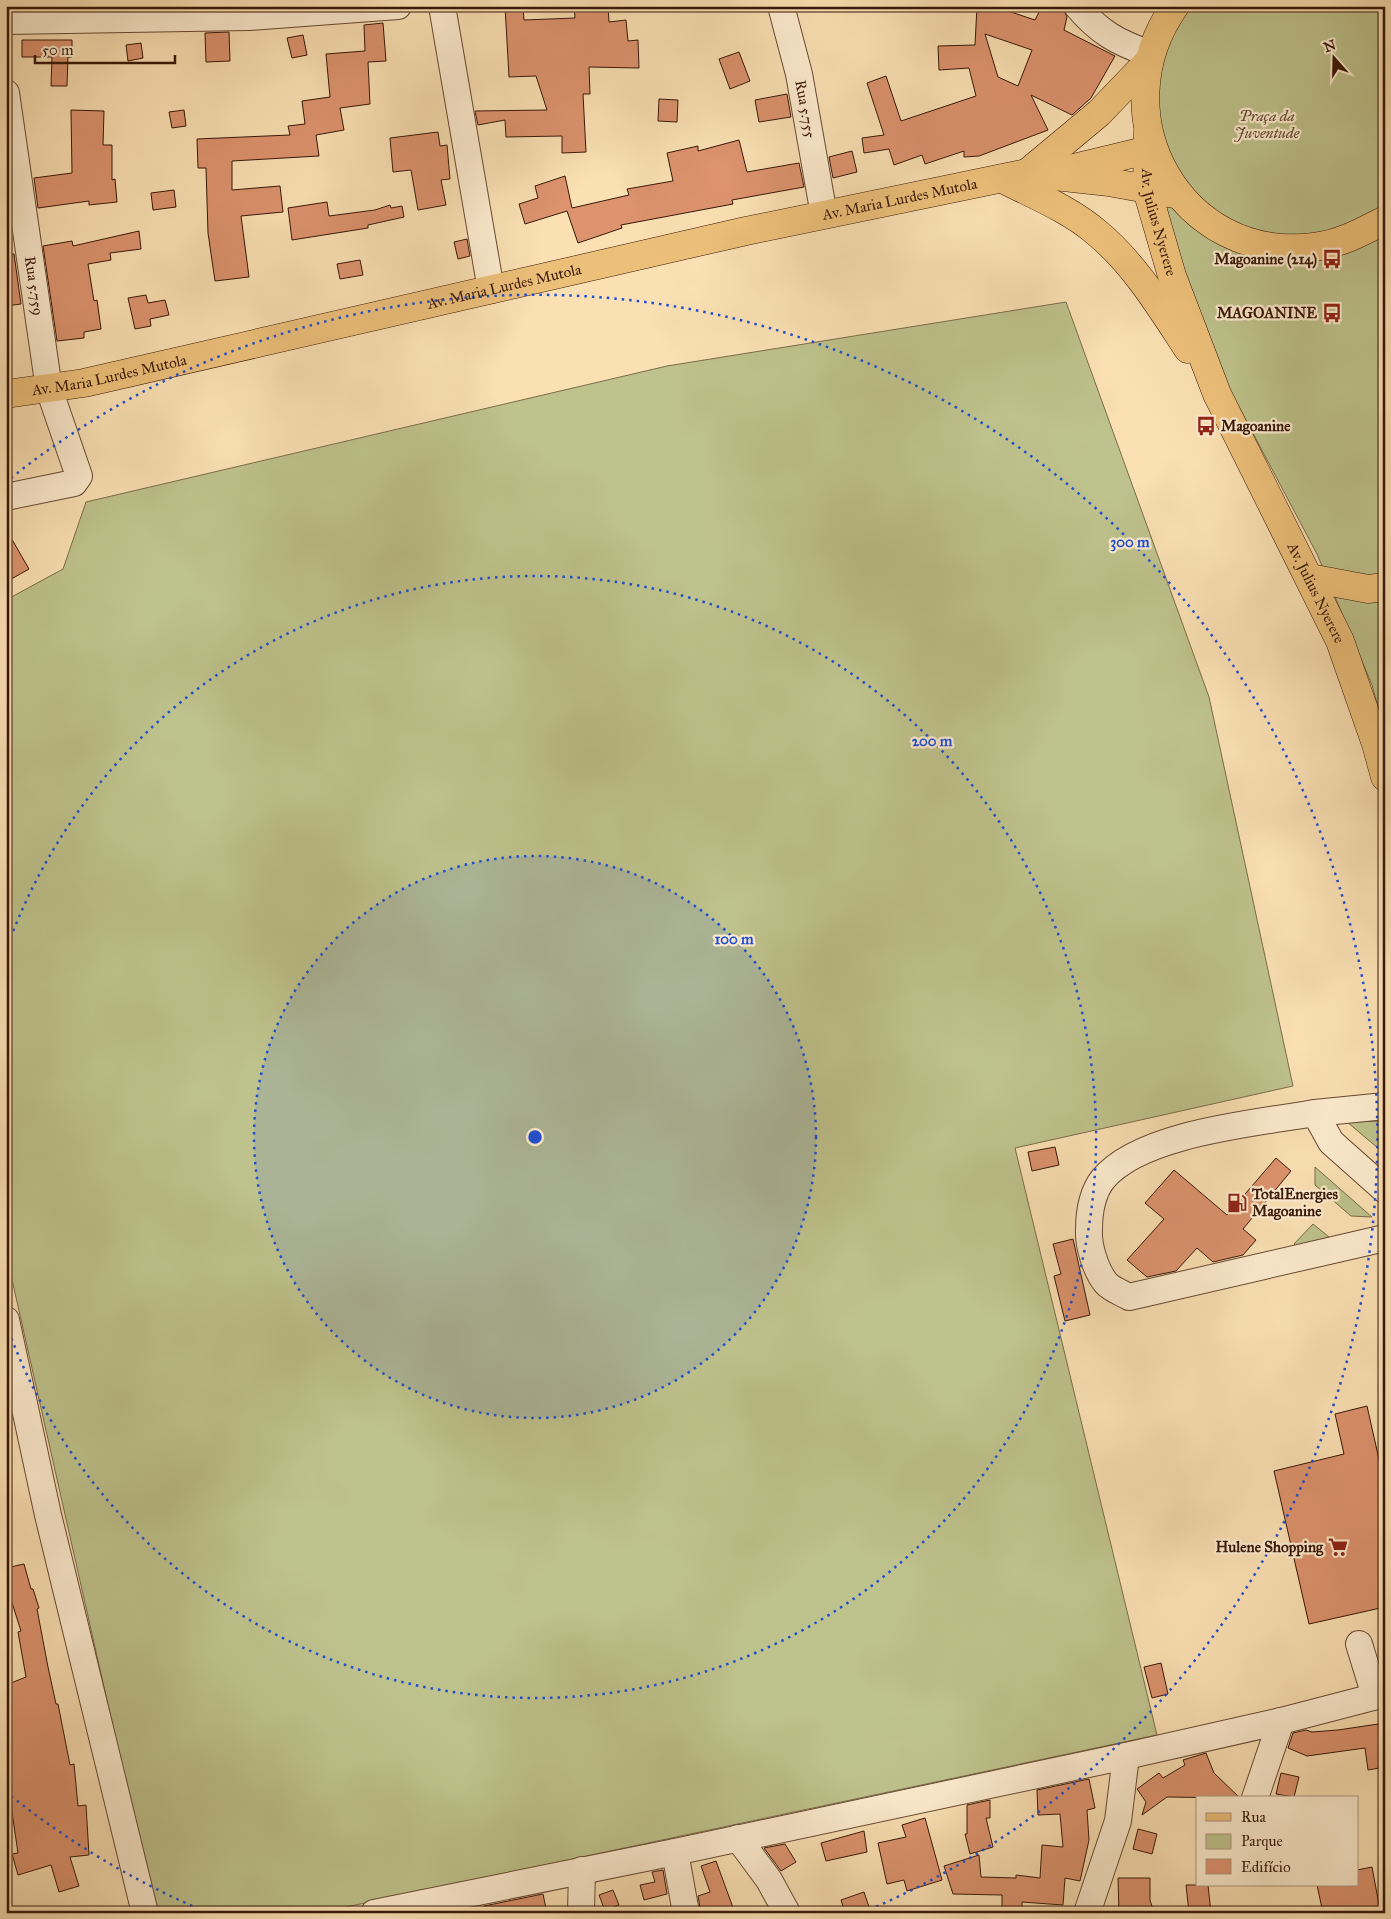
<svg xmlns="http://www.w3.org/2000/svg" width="1391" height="1919" font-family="'IM FELL Great Primer',serif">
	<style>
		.green { fill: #bec28c; stroke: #7b6c4a }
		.building { fill: #dc936e; stroke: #381708; fill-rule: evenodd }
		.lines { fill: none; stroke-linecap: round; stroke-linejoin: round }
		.minor-casing { stroke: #684933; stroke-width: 28 }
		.major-casing { stroke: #381708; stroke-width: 29 }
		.minor { stroke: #fcebce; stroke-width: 26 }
		.major { stroke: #edc07a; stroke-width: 28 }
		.ring { fill: none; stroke: #1d4ed8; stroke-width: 2.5; stroke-dasharray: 2.5 5 }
		.labels { text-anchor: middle; stroke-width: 4.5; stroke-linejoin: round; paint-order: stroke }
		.street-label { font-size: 15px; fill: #381708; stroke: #fcebce }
		.park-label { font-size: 15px; font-style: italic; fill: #604a30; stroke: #fcebce }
		.poi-label { font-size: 15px; font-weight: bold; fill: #381708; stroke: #fcebce; text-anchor: end }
		.centre { fill: #1d4ed8; stroke: #fcebce; stroke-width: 2.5 }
		.ring-label { font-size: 15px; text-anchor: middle; font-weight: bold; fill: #1d4ed8; stroke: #fcebce; stroke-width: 4.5; stroke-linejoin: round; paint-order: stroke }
	</style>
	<rect width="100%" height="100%" fill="#fae0b3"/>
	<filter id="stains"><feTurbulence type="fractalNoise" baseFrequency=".004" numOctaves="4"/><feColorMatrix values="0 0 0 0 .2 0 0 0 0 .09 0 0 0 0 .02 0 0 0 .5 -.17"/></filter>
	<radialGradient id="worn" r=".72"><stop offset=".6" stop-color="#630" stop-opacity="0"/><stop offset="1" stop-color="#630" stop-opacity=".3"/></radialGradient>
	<g class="green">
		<polygon points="1175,6 1385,6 1385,732 1372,685 1317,554 1230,390 1179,266 1148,133"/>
		<polygon points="1066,302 1209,697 1293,1086 1015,1148 1157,1735 318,1913 155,1913 6,1253 6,600 63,569 86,502 667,366"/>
		<polygon points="1385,1121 1385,1154 1347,1122"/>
		<polygon points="1315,1167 1372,1217 1351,1216 1315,1185"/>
		<polygon points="1313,1224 1329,1237 1326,1243 1299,1249 1294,1244"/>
	</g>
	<g class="building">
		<polygon points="505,6 523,6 524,20 575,18 574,6 608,6 609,22 626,20 628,41 638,40 639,68 589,67 590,94 583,94 586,152 562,153 562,136 506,137 505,120 478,125 475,111 547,110 536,76 509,77"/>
		<path d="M 977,6 L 993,6 L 1035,20 L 1042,6 L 1062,6 L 1067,17 L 1064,30 L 1115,56 L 1091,98 L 1072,115 L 1031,95 L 1048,130 L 979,156 L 964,157 L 964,151 L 925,164 L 922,155 L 894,165 L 889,149 L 864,153 L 862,138 L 884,135 L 867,83 L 886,76 L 901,121 L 976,96 L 969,68 L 939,70 L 938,46 L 975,45 ZM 985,34 L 1032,50 L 1018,86 L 998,77 Z"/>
		<polygon points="383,23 386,61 368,62 370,104 340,108 344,130 316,135 319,156 232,161 232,190 280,186 283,212 241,216 249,277 215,281 208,233 206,168 198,168 197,139 290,135 288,126 305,124 302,101 330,97 326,54 365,51 364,25"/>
		<polygon points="229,32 230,61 206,62 205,33"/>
		<polygon points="303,35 307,55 292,58 287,38"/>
		<polygon points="22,40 72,40 72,57 68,57 67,86 51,86 52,57 22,57"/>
		<polygon points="141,43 143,58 128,61 126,45"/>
		<polygon points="739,52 750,81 730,89 719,59"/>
		<polygon points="787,94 791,117 759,122 755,100"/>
		<polygon points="659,99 678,100 677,122 658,121"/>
		<polygon points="71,110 104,111 103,145 112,145 112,180 115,179 117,202 89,205 89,201 38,208 34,178 72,173"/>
		<polygon points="184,110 186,126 172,128 169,112"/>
		<polygon points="438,132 440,146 447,145 450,179 441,180 446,205 418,210 411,170 393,172 390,138"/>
		<polygon points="739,140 747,172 799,163 804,187 732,200 733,204 621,225 622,228 578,243 567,211 525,224 519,204 538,198 535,186 565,176 572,208 629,195 627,189 673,181 667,153 698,146 698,151"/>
		<polygon points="852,151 857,172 833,178 829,157"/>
		<polygon points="174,190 176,207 153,210 151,193"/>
		<polygon points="327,202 329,216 375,210 390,205 391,208 402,206 404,217 368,225 368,228 292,240 288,208"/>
		<polygon points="139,231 141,249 110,253 111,260 88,264 94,301 97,300 101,329 84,332 84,338 57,341 43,246 72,241 73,246"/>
		<polygon points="467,239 470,256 458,259 454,242"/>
		<polygon points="6,254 14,254 21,304 6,306"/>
		<polygon points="360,260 363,275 340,279 337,264"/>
		<polygon points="146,295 148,303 165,300 169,315 150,319 151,326 135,329 128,298"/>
		<polygon points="6,529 29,569 6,582"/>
		<polygon points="1055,1147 1059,1165 1032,1171 1028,1152"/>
		<polygon points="1276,1158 1291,1171 1243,1229 1256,1240 1243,1255 1213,1262 1197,1248 1176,1271 1147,1277 1127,1260 1164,1219 1145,1203 1174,1170 1227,1215"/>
		<polygon points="1073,1239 1090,1315 1065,1321 1054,1276 1061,1274 1053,1244"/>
		<polygon points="1367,1406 1385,1486 1385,1607 1309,1624 1274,1471 1344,1454 1335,1414"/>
		<polygon points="24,1564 31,1589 33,1589 39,1608 37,1609 48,1667 56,1704 58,1704 70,1765 74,1764 78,1806 86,1805 89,1855 70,1857 79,1886 59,1892 51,1865 18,1875 12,1854 18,1853 12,1812 10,1771 6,1772 6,1724 11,1723 6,1706 6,1685 26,1677 18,1632 21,1631 6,1584 6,1568"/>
		<polygon points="1161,1663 1168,1694 1152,1698 1144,1667"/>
		<polygon points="1385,1723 1385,1767 1368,1770 1365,1748 1307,1756 1288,1748 1293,1733 1306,1730 1312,1732 1338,1730"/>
		<polygon points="1206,1753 1214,1773 1240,1798 1167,1797 1142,1815 1146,1802 1137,1789 1159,1773 1163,1778 1185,1765 1183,1760"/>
		<polygon points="1281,1773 1299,1777 1294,1797 1276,1794"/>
		<polygon points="1089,1779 1095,1808 1087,1810 1089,1840 1080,1881 1065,1878 1063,1905 1022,1902 1022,1913 1002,1913 1002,1895 953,1894 944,1866 979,1855 981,1877 1016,1878 1016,1875 1040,1878 1042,1845 1063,1847 1060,1814 1038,1815 1037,1790"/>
		<polygon points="990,1800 990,1818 986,1818 993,1847 970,1854 965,1834 967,1834 967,1805"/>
		<polygon points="925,1818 942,1880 907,1891 904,1880 887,1884 878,1843 906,1837 902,1825"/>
		<polygon points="1138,1829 1157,1834 1152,1854 1133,1849"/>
		<polygon points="864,1831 867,1852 826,1861 821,1843"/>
		<polygon points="785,1844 796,1862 781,1871 764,1848"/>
		<polygon points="716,1861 735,1913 701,1913 698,1896 710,1892 701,1866"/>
		<polygon points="1372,1867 1380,1910 1368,1913 1323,1913 1317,1885 1357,1885 1357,1870"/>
		<polygon points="663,1870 667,1894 644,1900 640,1885 655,1882 652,1872"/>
		<polygon points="1118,1878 1150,1878 1150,1900 1154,1913 1119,1913"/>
		<polygon points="1186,1885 1208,1885 1211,1913 1189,1913"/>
		<polygon points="613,1890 619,1905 605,1911 599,1895"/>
		<polygon points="864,1892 871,1913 845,1913 841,1900"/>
		<polygon points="543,1894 547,1913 484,1913 484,1906"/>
	</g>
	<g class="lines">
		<defs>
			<g id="minor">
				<polyline points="442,6 491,290"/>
				<path id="s1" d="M 781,6 L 799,74 L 824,215"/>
				<path d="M 1077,6 C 1100,33 1117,42 1150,54"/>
				<polyline points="6,21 249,17 398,6"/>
				<path id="s2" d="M 6,93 L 49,389 L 79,476 L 74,483 L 6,497"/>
				<polyline points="1315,1113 1385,1106"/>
				<path d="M 1385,1190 L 1331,1142 L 1315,1113 C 1257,1123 1141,1133 1103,1179 C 1092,1193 1089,1213 1089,1230 C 1088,1246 1096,1271 1106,1283 C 1111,1289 1122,1293 1129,1297 L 1385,1238"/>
				<polyline points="6,1320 48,1515 145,1913"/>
				<polyline points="1359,1644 1375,1696"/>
				<polyline points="1255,1798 1281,1721"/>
				<polyline points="738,1838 769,1880 787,1913"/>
				<polyline points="675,1852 686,1913"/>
				<polyline points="374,1913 675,1852 1126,1756 1281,1721 1385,1694"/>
				<polyline points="581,1913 582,1870"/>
				<polyline points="1087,1913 1118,1821 1126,1756"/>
			</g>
			<g id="major">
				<path d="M 1175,6 C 1098,115 1180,264 1314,247 C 1340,244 1362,232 1385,220"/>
				<path id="s3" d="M 1148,133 L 1147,190 L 1172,276 L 1217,394 L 1340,641 L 1376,744 L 1385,777"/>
				<polyline points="1065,170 1148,150"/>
				<polyline points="1027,173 1099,113 1148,62"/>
				<path d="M 1003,179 C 1034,195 1069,209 1096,232 C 1134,263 1161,308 1188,349"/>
				<path id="s4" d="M 6,394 L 84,383 L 746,231 L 1027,173 L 1109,182 L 1180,195"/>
				<polyline points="1310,578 1368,589 1385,587"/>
			</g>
		</defs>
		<use href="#minor" class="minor-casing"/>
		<use href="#major" class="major-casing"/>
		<use href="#minor" class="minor"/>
		<use href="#major" class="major"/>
	</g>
	<circle cx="535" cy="1137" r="281" fill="#1d4ed8" fill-opacity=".12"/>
	<g class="ring">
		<circle cx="535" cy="1137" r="281"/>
		<path d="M8 945A561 561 0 1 1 8 1329"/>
		<path d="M206 1912A842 842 0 0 1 11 1796M11 478A842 842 0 1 1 864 1912"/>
	</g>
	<defs>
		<symbol id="bus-bare" viewBox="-9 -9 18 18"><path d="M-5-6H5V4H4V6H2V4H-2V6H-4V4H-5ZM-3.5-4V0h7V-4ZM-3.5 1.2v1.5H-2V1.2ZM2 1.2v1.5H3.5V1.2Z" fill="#8f2418" stroke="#fcebce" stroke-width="2.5" paint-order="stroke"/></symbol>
		<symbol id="fuel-bare" viewBox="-9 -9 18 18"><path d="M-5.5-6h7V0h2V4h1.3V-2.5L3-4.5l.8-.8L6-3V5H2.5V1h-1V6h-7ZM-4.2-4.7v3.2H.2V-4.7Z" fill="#8f2418" stroke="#fcebce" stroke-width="2.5" paint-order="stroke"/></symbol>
		<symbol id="supermarket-bare" viewBox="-9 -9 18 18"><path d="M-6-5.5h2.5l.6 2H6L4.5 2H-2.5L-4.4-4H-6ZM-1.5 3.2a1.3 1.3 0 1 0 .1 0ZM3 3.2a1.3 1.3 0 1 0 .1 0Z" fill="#8f2418" stroke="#fcebce" stroke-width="2.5" paint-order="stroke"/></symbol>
	</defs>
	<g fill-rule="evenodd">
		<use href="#bus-bare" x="1318" y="245" width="28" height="28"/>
		<use href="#bus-bare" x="1318" y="299" width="28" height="28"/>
		<use href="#bus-bare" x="1192" y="412" width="28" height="28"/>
		<use href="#fuel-bare" x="1223" y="1189" width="28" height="28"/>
		<use href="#supermarket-bare" x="1324" y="1533" width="28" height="28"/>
	</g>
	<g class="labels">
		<g class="street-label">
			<text dy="5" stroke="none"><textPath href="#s1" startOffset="106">Rua 5.755</textPath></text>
			<text dy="5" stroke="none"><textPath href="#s4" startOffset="915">Av. Maria Lurdes Mutola</textPath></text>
			<text dy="5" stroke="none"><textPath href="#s3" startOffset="91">Av. Julius Nyerere</textPath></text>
			<text dy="5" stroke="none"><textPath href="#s2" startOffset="195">Rua 5.759</textPath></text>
			<text dy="5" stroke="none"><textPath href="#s4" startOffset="510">Av. Maria Lurdes Mutola</textPath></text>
			<text dy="5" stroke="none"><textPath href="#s4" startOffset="105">Av. Maria Lurdes Mutola</textPath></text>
			<text dy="5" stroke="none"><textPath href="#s3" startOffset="495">Av. Julius Nyerere</textPath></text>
		</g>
		<g class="park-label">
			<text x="1267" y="121">Praça da<tspan x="1267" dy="17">Juventude</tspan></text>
		</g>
		<g class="poi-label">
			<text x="1317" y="264">Magoanine (214)</text>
			<text x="1317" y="318">MAGOANINE</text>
			<text x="1221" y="431" text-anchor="start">Magoanine</text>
			<text x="1252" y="1199" text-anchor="start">TotalEnergies<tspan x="1252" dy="17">Magoanine</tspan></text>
			<text x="1323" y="1552">Hulene Shopping</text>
		</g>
	</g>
	<circle cx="535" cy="1137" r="8" class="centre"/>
	<g class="ring-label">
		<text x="1130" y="547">300 m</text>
		<text x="932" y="746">200 m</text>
		<text x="734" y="944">100 m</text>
	</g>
	<rect width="1391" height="1919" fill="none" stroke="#fae0b3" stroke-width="25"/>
	<rect x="8" y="8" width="1376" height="1904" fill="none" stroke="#381708" stroke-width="2.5"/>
	<rect x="12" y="12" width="1366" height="1894" fill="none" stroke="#381708"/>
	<rect x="1196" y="1796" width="162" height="90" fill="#fcebce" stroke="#ae967f"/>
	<rect x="1206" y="1813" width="25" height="8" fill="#edc07a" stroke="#ae967f"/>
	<text x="1241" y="1822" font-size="15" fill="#381708">Rua</text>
	<rect x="1206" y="1834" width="25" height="15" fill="#bec28c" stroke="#ae967f"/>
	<text x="1241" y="1846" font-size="15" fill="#381708">Parque</text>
	<rect x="1206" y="1859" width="25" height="15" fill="#dc936e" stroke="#ae967f"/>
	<text x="1241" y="1872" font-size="15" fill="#381708">Edifício</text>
	<g transform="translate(1334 58) rotate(340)" stroke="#fcebce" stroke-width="4" paint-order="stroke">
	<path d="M0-4L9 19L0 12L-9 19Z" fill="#381708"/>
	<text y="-8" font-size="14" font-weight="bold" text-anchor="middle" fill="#381708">N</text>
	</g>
	<path d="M35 55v8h140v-8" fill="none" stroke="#381708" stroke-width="2.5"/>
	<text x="42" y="55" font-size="15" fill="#381708" stroke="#fcebce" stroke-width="4" paint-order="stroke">50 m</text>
	<rect width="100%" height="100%" filter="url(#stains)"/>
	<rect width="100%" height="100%" fill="url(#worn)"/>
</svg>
